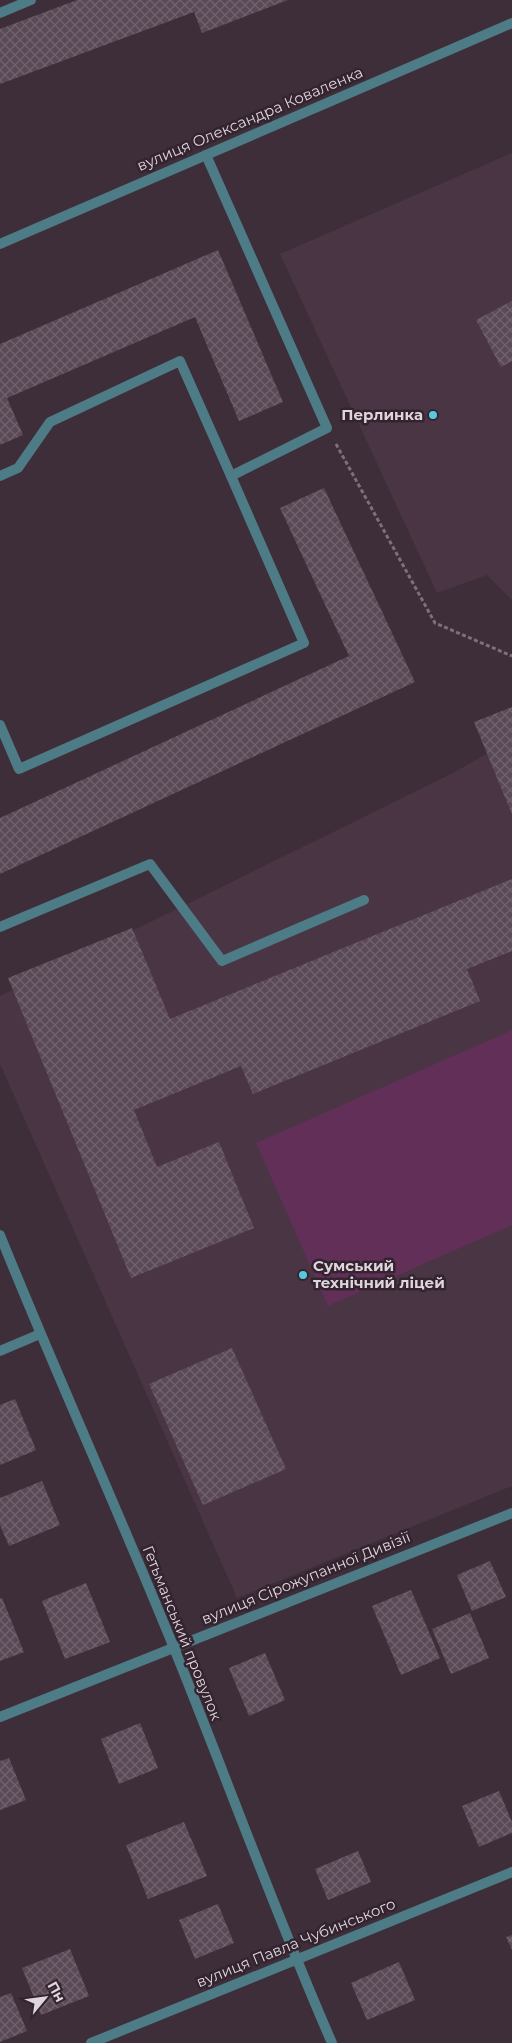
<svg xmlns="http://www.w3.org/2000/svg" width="512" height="2043" font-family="Montserrat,sans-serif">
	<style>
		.built { fill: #4a3545 }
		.grass { fill: #622f58 }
		.building { fill: url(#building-cross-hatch) }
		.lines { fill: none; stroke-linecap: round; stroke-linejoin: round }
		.path { stroke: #7d707a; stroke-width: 3; stroke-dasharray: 4 2.5; stroke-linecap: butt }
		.service { stroke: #4d7c86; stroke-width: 10 }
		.minor { stroke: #4d7c86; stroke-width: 10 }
		.poi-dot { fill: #55cadf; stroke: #332430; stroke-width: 2 }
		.labels { text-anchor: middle; stroke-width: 5; stroke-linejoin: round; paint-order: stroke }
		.street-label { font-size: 15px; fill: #dfd5dc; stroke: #332430 }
		.poi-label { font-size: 15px; font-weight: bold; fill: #dfd5dc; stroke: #332430; text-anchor: end }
	</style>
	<defs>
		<pattern id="building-cross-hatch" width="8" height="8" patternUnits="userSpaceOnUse" patternTransform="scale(1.25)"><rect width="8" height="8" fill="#5a4956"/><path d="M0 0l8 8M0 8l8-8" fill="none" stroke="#71626e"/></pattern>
	</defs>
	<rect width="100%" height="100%" fill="#3d2e3a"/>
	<g class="built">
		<polygon points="512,153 512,600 487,575 437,593 280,254"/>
		<polygon points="512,739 512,1486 237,1598 0,1064 0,996 455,772"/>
	</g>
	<polygon class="grass" points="512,1030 512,1225 328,1306 256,1143"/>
	<g class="building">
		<polygon points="77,0 288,0 202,33 194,12 0,84 0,29"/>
		<polygon points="218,250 283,402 239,421 195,317 7,398 23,435 0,445 0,344"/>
		<polygon points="512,301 512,361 501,367 476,320"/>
		<polygon points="324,488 415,682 0,874 0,818 349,656 280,508"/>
		<polygon points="512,707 512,814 474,722"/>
		<polygon points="512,879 512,951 467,969 480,1001 253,1094 241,1066 134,1110 157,1167 219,1142 254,1228 131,1278 8,978 132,928 170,1019"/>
		<polygon points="232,1348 286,1469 203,1505 149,1384"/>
		<polygon points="15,1399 36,1450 0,1465 0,1405"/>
		<polygon points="42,1481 60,1525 9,1546 0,1525 0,1498"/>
		<polygon points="490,1561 506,1597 472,1611 457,1575"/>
		<polygon points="86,1583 110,1642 65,1659 42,1601"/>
		<polygon points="411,1590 440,1658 401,1675 372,1606"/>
		<polygon points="2,1598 24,1652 0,1661 0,1599"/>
		<polygon points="470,1613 489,1658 451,1674 432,1629"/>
		<polygon points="265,1653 285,1700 249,1716 229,1668"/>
		<polygon points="140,1723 158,1768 119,1784 101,1739"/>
		<polygon points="9,1758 26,1800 0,1810 0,1761"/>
		<polygon points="499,1791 512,1822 512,1833 479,1847 462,1806"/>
		<polygon points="184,1822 207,1876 148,1899 126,1845"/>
		<polygon points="358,1851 371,1882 328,1900 315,1869"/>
		<polygon points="218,1904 234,1943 195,1959 179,1920"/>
		<polygon points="512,1935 512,1950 506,1937"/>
		<polygon points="70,1949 89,1996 41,2015 22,1968"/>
		<polygon points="399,1962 415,2000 367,2020 351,1983"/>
		<polygon points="11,1993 27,2031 0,2042 0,1997"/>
	</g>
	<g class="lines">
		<polyline class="path" points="336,444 435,623 512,656"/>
		<g class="service">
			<polyline points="0,13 31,0"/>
			<polyline points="0,476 18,468 50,422 180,361 231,476"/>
			<polyline points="0,725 19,769 304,643 231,476 327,428 206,155"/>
			<polyline points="0,927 150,864 222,961 364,900"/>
		</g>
		<g class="minor">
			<polyline points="0,244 512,23"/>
			<path d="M 0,1235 C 56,1374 118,1510 174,1648 C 227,1779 275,1913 332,2043"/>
			<polyline points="0,1351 40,1334"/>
			<polyline points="0,1717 512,1513"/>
			<polyline points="91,2043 512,1872"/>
		</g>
	</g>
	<g class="poi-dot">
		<circle cx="433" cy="415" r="5"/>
		<circle cx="303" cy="1275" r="5"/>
	</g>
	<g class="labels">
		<g class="street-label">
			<text transform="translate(250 119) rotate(-23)" y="5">вулиця Олександра Коваленка</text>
			<text transform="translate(306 1578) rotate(-22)" y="5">вулиця Сірожупанної Дивізії</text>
			<text transform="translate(182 1633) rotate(68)" y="5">Гетьманський провулок</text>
			<text transform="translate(296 1943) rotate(-22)" y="5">вулиця Павла Чубинського</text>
		</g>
		<g class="poi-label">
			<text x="423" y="420">Перлинка</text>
			<text x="313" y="1271" text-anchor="start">Сумський<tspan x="313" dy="17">технічний ліцей</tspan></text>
		</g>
	</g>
	<g transform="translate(45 1998) rotate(61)" stroke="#332430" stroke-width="4" paint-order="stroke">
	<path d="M0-4L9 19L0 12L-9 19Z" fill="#dfd5dc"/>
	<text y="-8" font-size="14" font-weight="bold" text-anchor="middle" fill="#dfd5dc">Пн</text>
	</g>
</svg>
